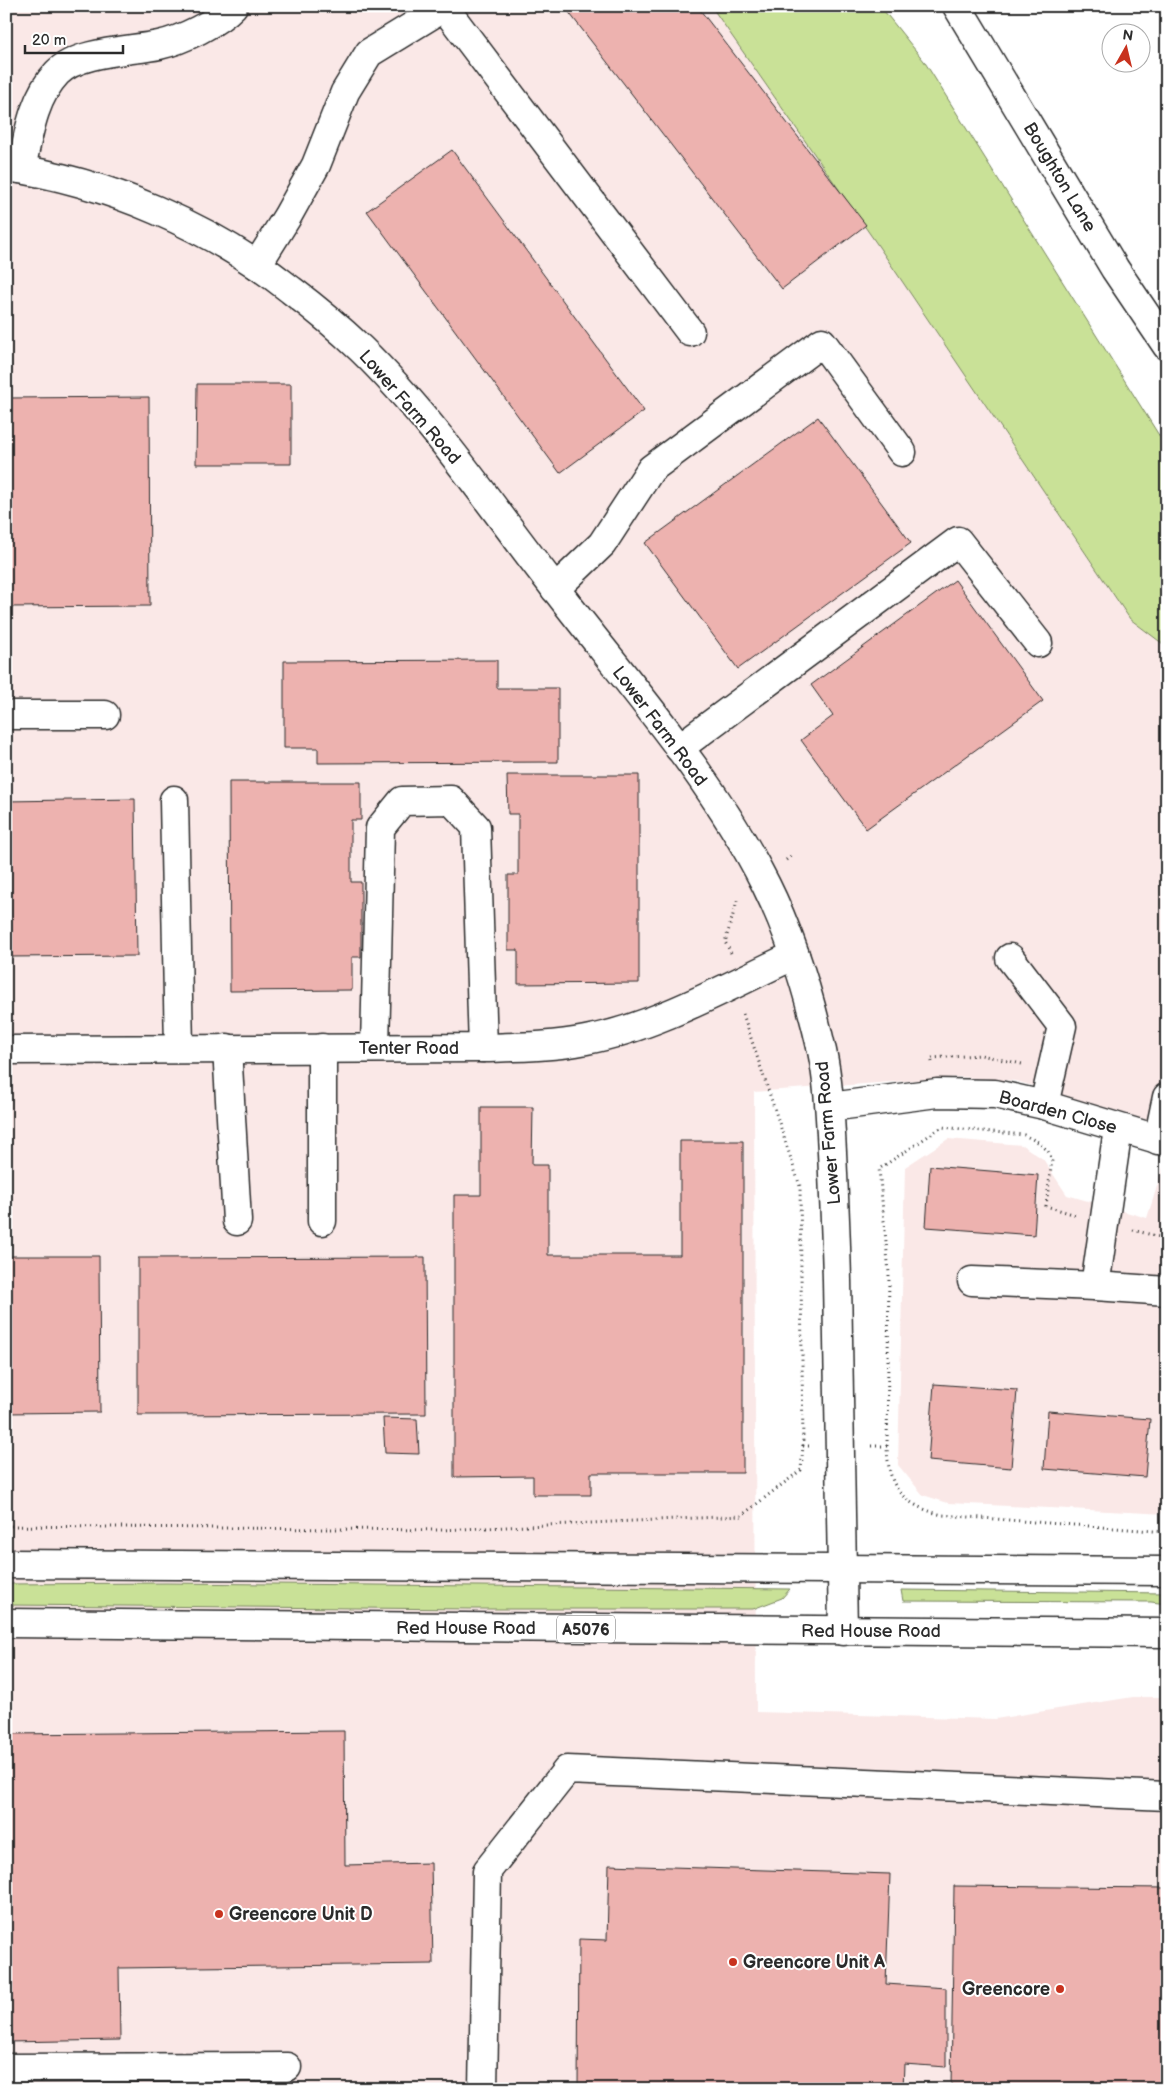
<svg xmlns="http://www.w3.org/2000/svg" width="1173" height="2095" font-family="'Balsamiq Sans',sans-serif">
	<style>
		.built { fill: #fae8e7 }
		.green { fill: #c9e197; stroke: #7a8661 }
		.building { fill: #edb2af; stroke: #2b2b2b }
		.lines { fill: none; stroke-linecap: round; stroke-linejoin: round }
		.minor-casing { stroke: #2b2b2b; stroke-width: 31 }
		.major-casing { stroke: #2b2b2b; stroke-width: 31 }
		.path { stroke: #2b2b2b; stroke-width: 3; stroke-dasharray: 1 4; stroke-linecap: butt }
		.minor { stroke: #fff; stroke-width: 28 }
		.major { stroke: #fff; stroke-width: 28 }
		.poi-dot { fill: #c8321e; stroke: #fff; stroke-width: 2 }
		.labels { text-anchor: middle; stroke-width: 4; stroke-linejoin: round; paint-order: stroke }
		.shield { fill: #fff; stroke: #6b6b6b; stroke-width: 1 }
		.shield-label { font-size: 16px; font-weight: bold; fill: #2b2b2b }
		.street-label { font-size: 18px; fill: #2b2b2b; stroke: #fff }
		.poi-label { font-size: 18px; font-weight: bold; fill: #2b2b2b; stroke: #fff; text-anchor: start }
	</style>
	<rect width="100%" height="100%" fill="#fff"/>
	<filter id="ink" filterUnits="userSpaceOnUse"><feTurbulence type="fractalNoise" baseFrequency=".02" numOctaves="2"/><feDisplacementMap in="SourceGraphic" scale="10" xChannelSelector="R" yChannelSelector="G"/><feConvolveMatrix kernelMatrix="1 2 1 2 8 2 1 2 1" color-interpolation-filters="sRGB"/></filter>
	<g filter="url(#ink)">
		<g class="built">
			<polygon points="6,6 711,6 877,244 1130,619 1167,647 1167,1126 1016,1081 961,1077 754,1092 756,1712 995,1719 1133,1697 1167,1697 1167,2089 6,2089"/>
			<polygon points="948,1139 1022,1145 1043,1159 1067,1195 1147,1218 1167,1155 1167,1514 948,1503 923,1495 898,1465 905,1167"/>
		</g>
		<g class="green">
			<polygon points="711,6 880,6 924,61 1167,448 1167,647 1130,619 877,244"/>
			<polygon points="166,1583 790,1589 782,1598 753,1609 473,1609 6,1605 6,1584"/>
			<polygon points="901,1590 1167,1593 1167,1604 1151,1602 903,1601"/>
		</g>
		<g class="building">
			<polygon points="564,6 697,6 866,225 782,289"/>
			<polygon points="452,150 644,411 560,473 367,211"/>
			<polygon points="197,384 291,384 291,464 196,464"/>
			<polygon points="149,397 150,606 6,607 6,398"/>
			<polygon points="818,417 911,543 738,669 645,543"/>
			<polygon points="955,580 1043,701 866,829 801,740 833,716 811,685"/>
			<polygon points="497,660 497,688 558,688 558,762 318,763 318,748 284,748 284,661"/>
			<polygon points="507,775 639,775 639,983 518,984 518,950 508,950 508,875 518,875 518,814 508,814"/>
			<polygon points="229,782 361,782 361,820 351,820 351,882 361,882 361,957 352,957 352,990 230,991"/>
			<polygon points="135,799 137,956 6,957 6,801"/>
			<polygon points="481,1107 533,1107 532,1165 548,1165 548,1255 680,1255 680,1141 743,1141 743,1473 591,1473 591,1495 533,1495 533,1476 454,1477 454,1195 481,1195"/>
			<polygon points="930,1166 1038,1175 1034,1235 926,1227"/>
			<polygon points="6,1256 99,1256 100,1412 6,1413"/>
			<polygon points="425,1257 426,1414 138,1415 138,1258"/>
			<polygon points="934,1384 1017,1390 1011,1468 928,1461"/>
			<polygon points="1048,1411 1150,1419 1145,1477 1044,1469"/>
			<polygon points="383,1418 417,1419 419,1454 385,1453"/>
			<polygon points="344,1731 345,1865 431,1863 433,1964 119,1968 120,2040 6,2042 6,1734"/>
			<polygon points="609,1865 890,1874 886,1984 946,1988 946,2067 904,2064 903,2089 578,2089 579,1939 607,1940"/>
			<polygon points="954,1886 1167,1888 1167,2089 951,2089"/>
		</g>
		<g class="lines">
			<defs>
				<g id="minor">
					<polyline points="957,6 1115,269 1167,346"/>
					<path d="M 6,167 C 106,181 212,227 291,290 C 315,308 339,328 361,349 C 430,416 488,502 547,578 C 623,678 710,773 766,885 C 792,937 809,994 822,1051 C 829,1084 830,1118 832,1152 C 834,1195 836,1237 837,1280 C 839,1397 841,1514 843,1631"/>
					<path d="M 21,169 C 28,137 33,98 57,73 C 78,51 130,51 159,45 C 182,40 217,23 233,6"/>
					<polyline points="257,265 287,217 316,165 345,92 369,53 444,7 690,332"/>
					<polyline points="555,589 602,544 651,469 822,342 902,452"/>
					<polyline points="6,715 105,715"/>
					<polyline points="679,748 958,541 1038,643"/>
					<polyline points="174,800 179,1048"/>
					<polyline points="1010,958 1062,1026 1044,1105"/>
					<polyline points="227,1048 237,1221"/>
					<polyline points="375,1048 380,828 402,801 451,800 476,827 483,1048"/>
					<path d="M 6,1050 L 483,1048 C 517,1047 552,1047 586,1040 C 656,1027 730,985 795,955"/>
					<polyline points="830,1107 937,1093 995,1094 1044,1105 1167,1142"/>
					<polyline points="1158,1140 1167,1097"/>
					<polyline points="322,1221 322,1048"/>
					<polyline points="972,1281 1095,1286 1167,1291"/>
					<polyline points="1095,1286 1118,1129"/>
					<polyline points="6,2068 287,2067"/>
					<polyline points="483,2089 487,1871 567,1770 1167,1796"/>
				</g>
				<g id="major">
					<polyline points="6,1564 1167,1571"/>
					<polyline points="6,1623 1167,1633"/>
				</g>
			</defs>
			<use href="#minor" class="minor-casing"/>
			<use href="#major" class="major-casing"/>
			<g class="path">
				<polyline points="786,860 792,855"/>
				<polyline points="731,953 725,942 738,898"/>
				<polyline points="743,1014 800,1186 803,1446"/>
				<polyline points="932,1062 931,1058 981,1055 1022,1064"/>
				<polyline points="1133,1230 1164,1238 1167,1229"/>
				<path d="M 871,1446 L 887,1446 C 888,1488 901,1504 942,1515 L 1167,1532"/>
				<polyline points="887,1446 889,1273 879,1169 942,1127 1024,1135 1038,1142 1048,1151 1052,1160 1046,1206 1076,1215"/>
				<polyline points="6,1526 441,1530 741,1516 801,1470 803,1446 810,1446"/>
			</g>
			<use href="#minor" class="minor"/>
			<use href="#major" class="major"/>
		</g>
	</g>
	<g class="poi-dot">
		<circle cx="219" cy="1914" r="5"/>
		<circle cx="733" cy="1962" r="5"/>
		<circle cx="1060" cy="1989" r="5"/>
	</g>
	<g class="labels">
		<rect class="shield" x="557" y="1615.5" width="58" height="27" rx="4"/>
		<g class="shield-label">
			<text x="586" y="1635">A5076</text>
		</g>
		<g class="street-label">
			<text transform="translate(1060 177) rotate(59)" y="6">Boughton Lane</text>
			<text transform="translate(410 407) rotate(49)" y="6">Lower Farm Road</text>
			<text transform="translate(660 726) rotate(53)" y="6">Lower Farm Road</text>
			<text x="409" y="1054">Tenter Road</text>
			<text transform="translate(1058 1112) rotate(15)" y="6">Boarden Close</text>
			<text transform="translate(828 1133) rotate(-95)" y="6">Lower Farm Road</text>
			<text x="466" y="1634">Red House Road</text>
			<text x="871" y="1637">Red House Road</text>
		</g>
		<g class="poi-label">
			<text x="229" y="1920">Greencore Unit D</text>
			<text x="743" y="1968">Greencore Unit A</text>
			<text x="1050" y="1995" text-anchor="end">Greencore</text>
		</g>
	</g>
	<rect width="1173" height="2095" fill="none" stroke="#fff" stroke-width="25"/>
	<rect x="12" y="12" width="1148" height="2070" fill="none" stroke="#2b2b2b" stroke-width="2" filter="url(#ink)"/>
	<g transform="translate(1126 48) rotate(8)"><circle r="24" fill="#ffffff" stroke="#aaaaaa"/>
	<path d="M0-4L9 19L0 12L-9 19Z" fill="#c8321e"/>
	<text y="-8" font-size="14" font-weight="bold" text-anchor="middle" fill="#2b2b2b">N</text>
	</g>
	<path d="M25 45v8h98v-8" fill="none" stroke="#2b2b2b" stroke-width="2.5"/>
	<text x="32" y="45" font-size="15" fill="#2b2b2b" stroke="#ffffff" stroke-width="4" paint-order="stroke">20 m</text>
</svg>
